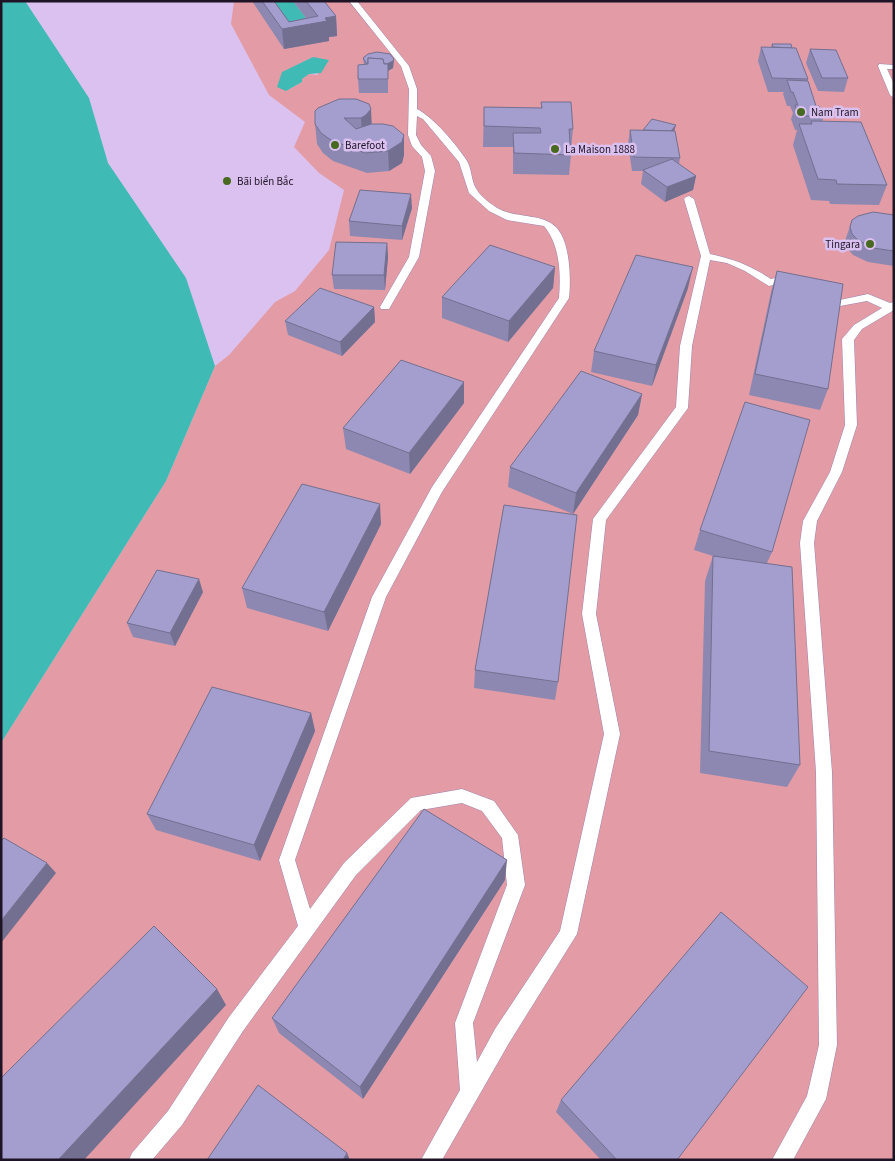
<svg xmlns="http://www.w3.org/2000/svg" width="895" height="1161" font-family="'Source Sans 3',sans-serif">
	<style>
		.green { fill: #e39ca5; fill-rule: evenodd }
		.water { fill: #40bab4 }
		.lines { fill: none; stroke-linecap: round; stroke-linejoin: round }
		.lane-casing { stroke: #9c83ae; stroke-width: 1 }
		.lane { fill: #fff; fill-rule: evenodd }
		.wall { fill: #8d88b1 }
		.shaded-wall { fill: #736f90 }
		.building { fill: #a49ece; stroke: #736f90 }
		.poi-dot { fill: #486920; stroke: #dbc1ef; stroke-width: 2 }
		.labels { text-anchor: middle; stroke-width: 5; stroke-linejoin: round; paint-order: stroke }
		.far-poi-label { font-size: 11px; fill: #1e1425; stroke: #dbc1ef; text-anchor: start }
	</style>
	<rect width="100%" height="100%" fill="#dbc1ef"/>
	<path class="green" d="M 234,1 L 894,1 L 894,1160 L 1,1160 L 1,743 L 166,481 L 215,366 L 229,355 L 275,302 L 295,291 L 329,250 L 344,190 L 319,173 L 294,147 L 305,122 L 269,95 L 231,24 ZM 313,57 L 318,75 L 309,74 L 302,79 L 302,82 L 286,91 L 283,72 Z"/>
	<g class="water">
		<polygon points="1,1 25,1 89,98 108,163 186,278 215,366 166,481 1,743"/>
		<polygon points="263,1 293,1 319,35 291,41"/>
		<polygon points="313,57 329,60 321,73 309,74 302,79 302,82 286,91 277,87 282,72"/>
	</g>
	<g class="lines">
		<defs>
			<g id="lane">
				<path d="M 349,1 L 357,1 L 409,66 L 417,89 L 417,109 C 433,117 457,145 467,161 C 472,169 471,182 477,190 C 480,196 491,204 497,208 C 518,220 549,211 561,234 C 570,250 571,280 569,298 L 442,492 L 386,597 L 295,860 L 310,909 L 344,863 L 411,798 L 462,789 L 494,801 L 518,835 L 525,885 L 473,1023 L 477,1062 L 495,1029 L 560,931 L 604,734 L 582,614 L 593,519 L 676,407 L 680,346 L 701,256 L 684,199 L 686,197 L 689,196 L 694,199 L 710,254 C 734,259 751,266 771,279 L 790,275 L 795,278 L 794,280 L 769,286 L 745,271 L 727,263 L 710,260 L 692,346 L 688,408 L 606,520 L 596,614 L 620,734 L 577,934 L 509,1043 L 442,1160 L 421,1160 L 460,1090 L 455,1023 L 507,885 L 502,838 L 482,811 L 462,803 L 421,810 L 356,875 L 243,1031 L 182,1125 L 152,1160 L 129,1160 L 132,1153 L 168,1111 L 229,1017 L 298,926 L 279,860 L 372,597 L 432,487 L 559,298 C 561,274 560,245 544,226 L 507,220 L 489,211 L 469,193 L 459,162 L 423,119 L 417,116 L 416,135 L 421,145 L 431,156 L 435,171 L 419,257 L 389,309 L 381,309 L 380,307 L 409,257 L 425,171 L 422,157 L 412,146 L 408,135 L 409,89 L 401,66 Z"/>
				<polygon points="879,64 894,65 894,69 887,69 894,84 894,98 890,95 878,66"/>
				<polygon points="868,294 890,303 894,302 894,310 862,329 854,340 857,425 842,472 817,521 814,543 832,772 837,1045 826,1099 793,1160 772,1160 807,1096 819,1045 816,772 800,543 803,521 830,472 845,425 842,339 854,325 882,308 867,301 840,306 818,301 817,299 822,296 840,300"/>
			</g>
		</defs>
		<use href="#lane" class="lane-casing"/>
		<use href="#lane" class="lane"/>
	</g>
	<g class="wall">
		<polygon points="252,1 274,1 289,22 306,18 293,1 324,1 336,16 337,36 329,37 329,41 284,49"/>
		<polygon points="772,44 792,48 808,79 808,81 816,106 824,116 822,122 887,185 879,205 830,204 829,201 811,200 793,145 797,130 795,130 791,119 793,113 790,106 787,106 783,94 784,92 768,92 758,61 761,47 771,47"/>
		<polygon points="810,49 848,78 844,92 818,91 806,63"/>
		<polygon points="363,58 394,59 393,68 388,71 388,93 359,93 358,79 364,65"/>
		<polygon points="339,99 372,124 404,155 402,163 389,171 367,173 333,161 323,153 317,144 315,124"/>
		<polygon points="541,102 573,129 571,149 571,155 569,175 513,174 513,147 483,147 484,107 541,108"/>
		<polygon points="630,130 674,131 680,158 679,164 696,176 693,190 665,202 641,184 643,171 632,171 628,144"/>
		<polygon points="412,208 402,240 350,236 349,221"/>
		<polygon points="894,215 894,266 868,262 853,255 847,248 845,241 852,220"/>
		<polygon points="387,243 388,257 385,290 334,289 332,275"/>
		<polygon points="555,267 553,288 508,342 442,318 442,297"/>
		<polygon points="777,271 828,389 820,410 749,395 771,292"/>
		<polygon points="688,288 652,386 591,372 594,351"/>
		<polygon points="374,307 375,322 342,356 288,335 285,321"/>
		<polygon points="464,382 464,403 410,474 346,449 343,428"/>
		<polygon points="642,394 638,415 573,514 508,487 510,467"/>
		<polygon points="381,524 328,631 247,608 242,588"/>
		<polygon points="700,530 772,552 767,563 800,765 787,787 700,773 705,581 713,556 694,550"/>
		<polygon points="203,592 175,646 133,637 127,623"/>
		<polygon points="475,670 558,682 555,700 474,688"/>
		<polygon points="311,713 315,731 260,861 156,830 147,814"/>
		<polygon points="505,880 363,1099 279,1033 272,1018"/>
		<polygon points="561,1100 677,1160 601,1160 556,1112"/>
	</g>
	<g class="shaded-wall">
		<polygon points="336,16 337,36 329,37 329,41 284,49 282,29 325,18"/>
		<polygon points="394,59 393,68 388,71 388,93 388,71 383,66"/>
		<polygon points="371,109 372,129 362,138 361,118"/>
		<polygon points="676,125 674,132 666,138"/>
		<polygon points="404,135 404,155 402,163 389,171 388,151"/>
		<polygon points="696,176 693,190 665,202 667,187"/>
		<polygon points="411,194 412,208 402,240 402,226"/>
		<polygon points="387,243 388,257 385,290 384,275"/>
		<polygon points="555,267 553,288 508,342 509,321"/>
		<polygon points="693,267 688,288 652,386 656,365"/>
		<polygon points="374,307 375,322 342,356 340,342"/>
		<polygon points="464,382 464,403 410,474 409,453"/>
		<polygon points="642,394 638,415 573,514 576,493"/>
		<polygon points="380,504 381,524 328,631 324,612"/>
		<polygon points="199,579 203,592 175,646 170,633"/>
		<polygon points="311,713 315,731 260,861 254,845"/>
		<polygon points="507,860 505,880 363,1099 360,1087"/>
		<polygon points="47,863 56,873 1,943 1,921"/>
		<polygon points="217,989 226,1005 84,1160 58,1160"/>
		<polygon points="347,1153 350,1160 343,1160"/>
	</g>
	<g class="building">
		<polygon points="262,1 274,1 289,22 318,16 306,1 324,1 336,16 325,18 327,21 282,29"/>
		<polygon points="772,44 791,44 792,48 773,47"/>
		<polygon points="761,47 796,48 808,79 772,78"/>
		<polygon points="810,49 836,50 848,78 822,78"/>
		<polygon points="377,52 390,54 394,59 393,61 387,64 384,64 383,59 368,58 368,64 367,64 363,58 368,54"/>
		<polygon points="368,58 383,59 384,64 388,64 388,79 358,79 358,65 368,64"/>
		<polygon points="787,80 808,81 816,106 819,106 824,116 799,116 795,105 798,105 793,92 791,92"/>
		<polygon points="339,99 356,99 369,104 371,109 366,115 361,118 344,118 356,129 371,124 383,124 393,126 404,135 402,142 388,151 365,153 331,140 321,133 315,124 315,111 318,108"/>
		<polygon points="541,102 571,102 573,129 569,129 571,155 514,153 513,133 541,133 540,128 484,126 484,107 542,108"/>
		<polygon points="652,119 676,125 671,131 643,130"/>
		<polygon points="811,121 861,122 887,185 837,184 836,180 818,179 799,124 812,124"/>
		<polygon points="630,130 675,131 680,158 634,157"/>
		<polygon points="672,159 696,176 667,187 643,170"/>
		<polygon points="360,190 411,194 402,226 349,221"/>
		<polygon points="873,212 894,215 894,251 873,248 858,240 852,234 850,227 852,220 858,216"/>
		<polygon points="336,242 387,243 384,275 332,275"/>
		<polygon points="490,245 555,267 509,321 442,297"/>
		<polygon points="636,255 693,267 656,365 594,351"/>
		<polygon points="777,271 843,284 828,389 755,374"/>
		<polygon points="320,288 374,307 340,342 285,321"/>
		<polygon points="401,360 464,382 409,453 343,428"/>
		<polygon points="581,371 642,394 576,493 510,467"/>
		<polygon points="745,402 810,420 772,552 700,530"/>
		<polygon points="302,484 380,504 324,612 242,588"/>
		<polygon points="504,505 577,515 558,682 475,670"/>
		<polygon points="713,556 792,567 800,765 709,751"/>
		<polygon points="157,570 199,579 170,633 127,623"/>
		<polygon points="212,687 311,713 254,845 147,814"/>
		<polygon points="424,809 507,860 360,1087 272,1018"/>
		<polygon points="4,838 47,863 1,921 1,841"/>
		<polygon points="721,912 808,987 677,1160 617,1160 561,1100"/>
		<polygon points="154,926 217,989 58,1160 1,1160 1,1078"/>
		<polygon points="258,1085 347,1153 343,1160 207,1160"/>
	</g>
	<g class="poi-dot">
		<circle cx="801" cy="112" r="5"/>
		<circle cx="335" cy="145" r="5"/>
		<circle cx="555" cy="149" r="5"/>
		<circle cx="227" cy="181" r="5"/>
		<circle cx="870" cy="244" r="5"/>
	</g>
	<g class="labels">
		<g class="far-poi-label">
			<text x="811" y="116">Nam Tram</text>
			<text x="345" y="149">Barefoot</text>
			<text x="565" y="153">La Maison 1888</text>
			<text x="237" y="185">Bãi biển Bắc</text>
			<text x="860" y="248" text-anchor="end">Tingara</text>
		</g>
	</g>
	<rect width="895" height="1161" fill="none" stroke="#1e1425" stroke-width="5"/>
</svg>
